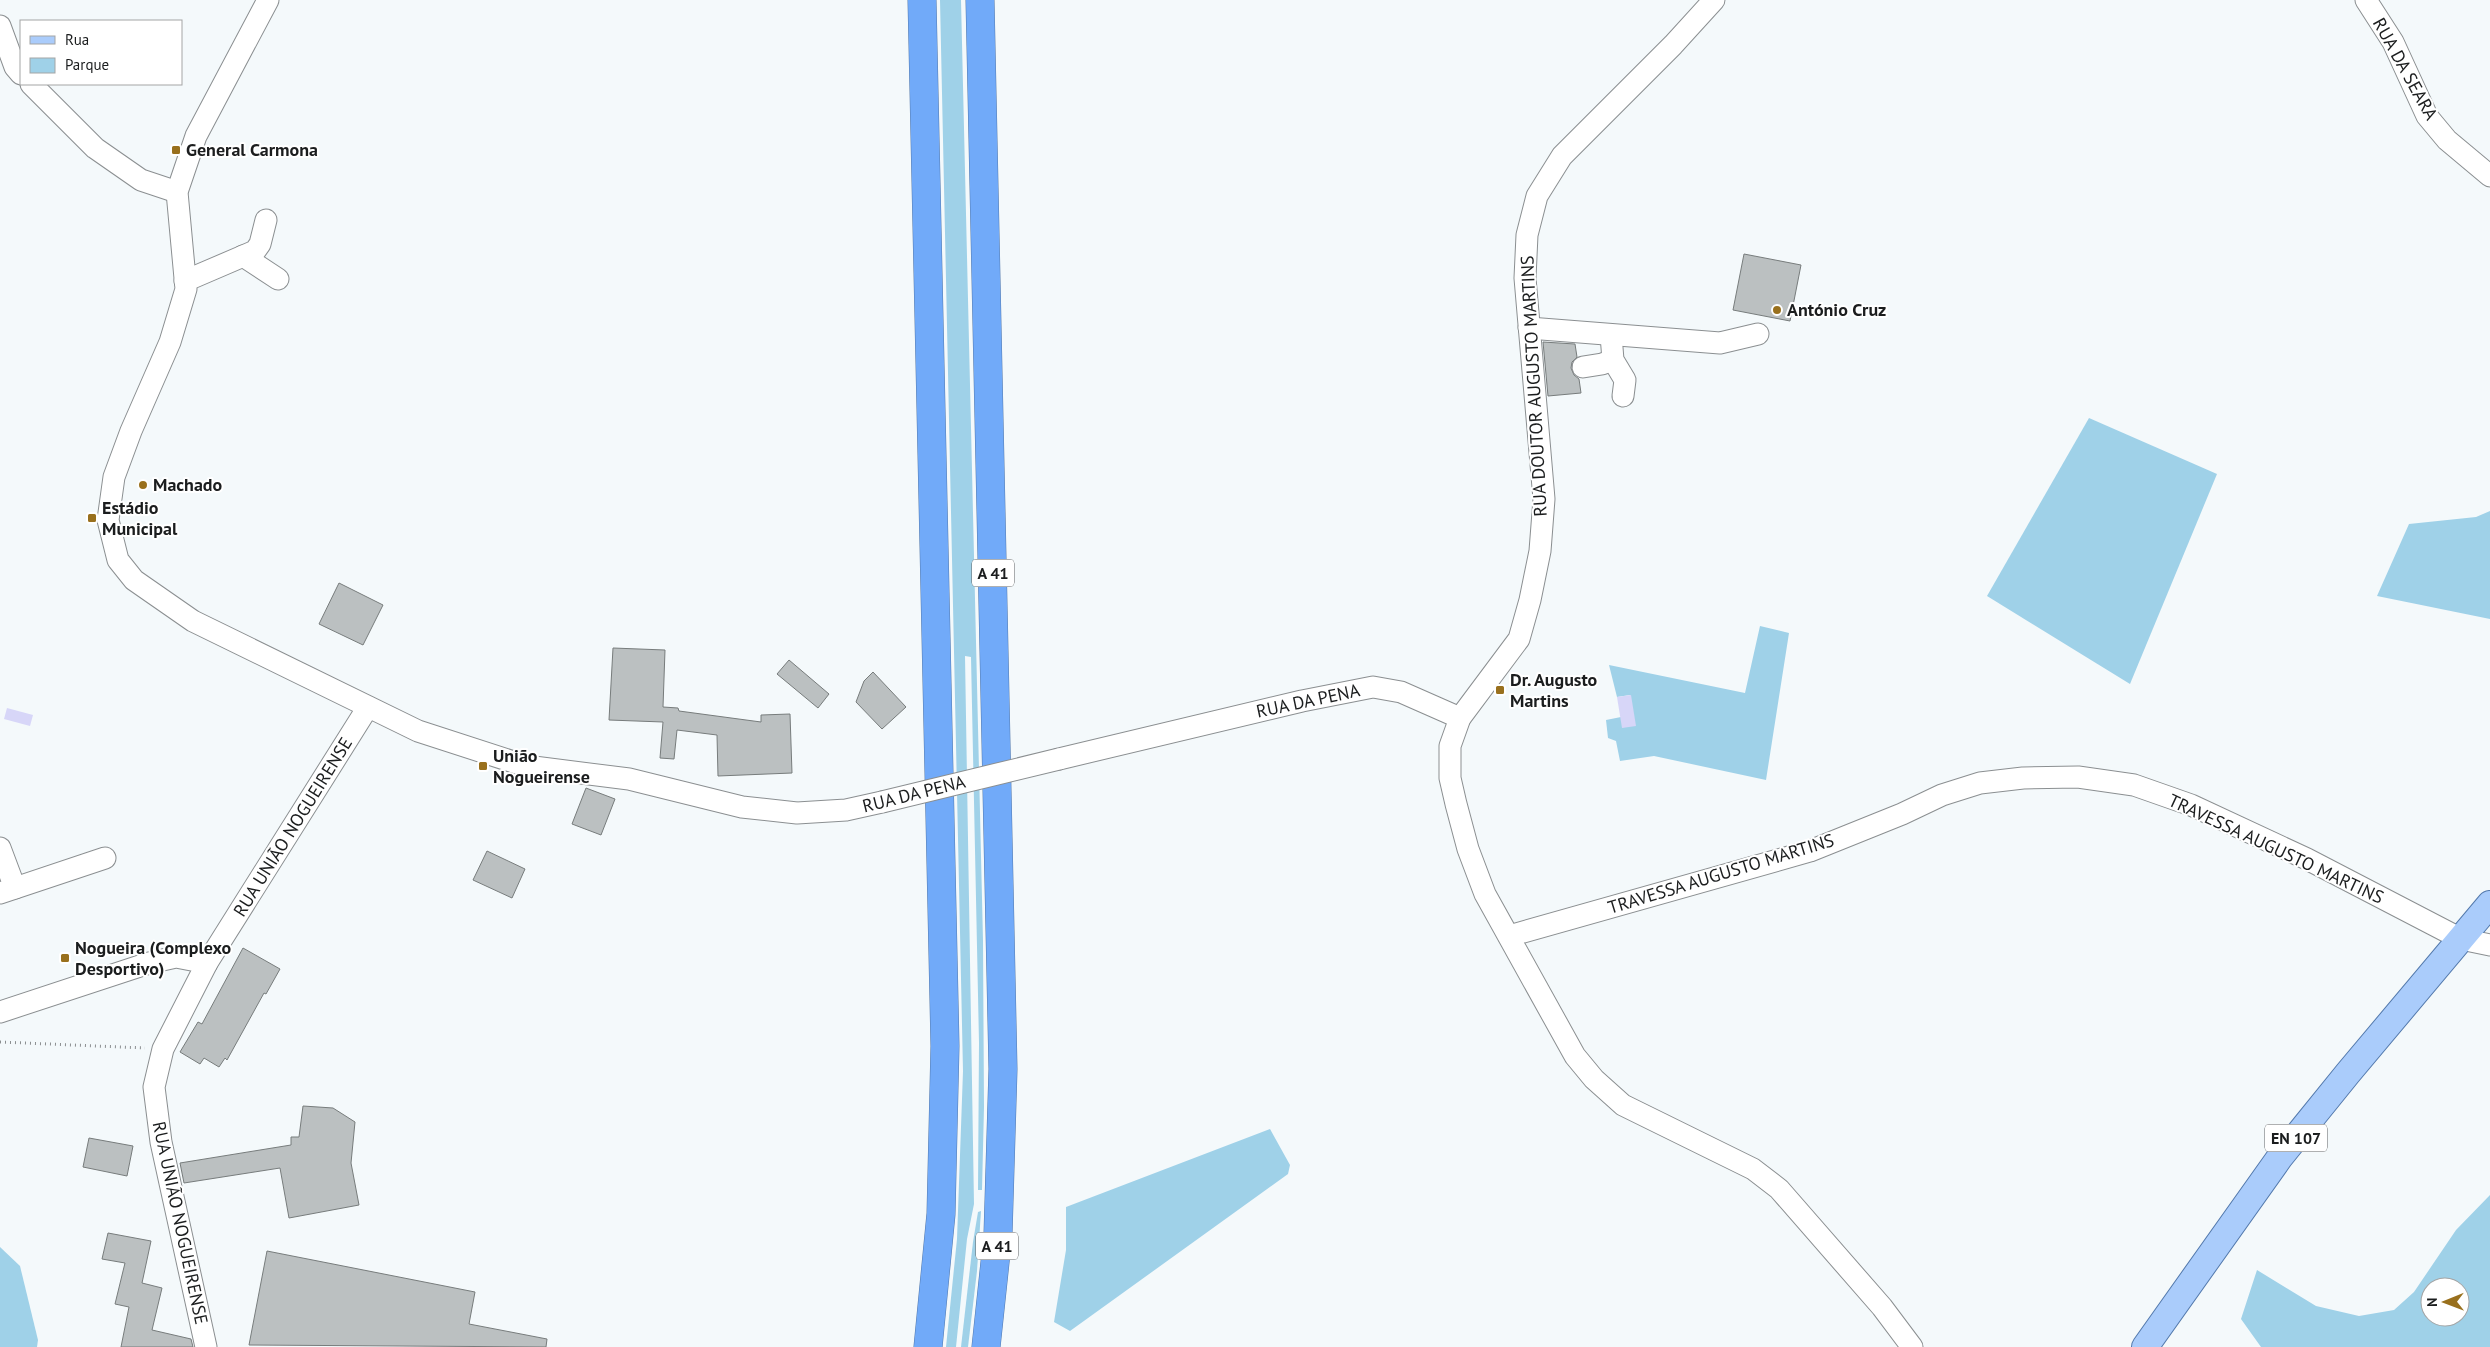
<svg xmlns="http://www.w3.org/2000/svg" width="2490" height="1347" font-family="'PT Sans',sans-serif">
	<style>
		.green { fill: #9fd1e8; fill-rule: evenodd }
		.water { fill: #d7d6f8 }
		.building { fill: #bbc0c1; stroke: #777c7c }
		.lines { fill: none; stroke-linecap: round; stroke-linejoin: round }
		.minor-casing { stroke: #8b8f91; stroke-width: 23 }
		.major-casing { stroke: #5379ac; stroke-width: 28 }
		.highway-casing { stroke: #5379ac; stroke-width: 29 }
		.path { stroke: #8a8d8f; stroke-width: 3; stroke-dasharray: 1 4; stroke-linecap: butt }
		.minor { stroke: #fff; stroke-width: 21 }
		.major { stroke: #aaccfb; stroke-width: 26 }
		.highway { stroke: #71aaf9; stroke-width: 28 }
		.minor-bridge-casing { stroke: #8b8f91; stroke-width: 23; stroke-linecap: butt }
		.minor-bridge { stroke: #fff; stroke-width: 21 }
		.poi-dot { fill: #99701d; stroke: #fff; stroke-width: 2 }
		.labels { text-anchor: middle; stroke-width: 4; stroke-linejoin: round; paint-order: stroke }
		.shield { fill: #fff; stroke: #5f6162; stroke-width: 1 }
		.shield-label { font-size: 16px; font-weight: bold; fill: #1b1d1e }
		.street-label { font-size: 18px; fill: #1b1d1e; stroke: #fff }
		.poi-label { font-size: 18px; font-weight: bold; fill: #1b1d1e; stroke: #fff; text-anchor: start }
	</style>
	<rect width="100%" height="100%" fill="#f4f9fb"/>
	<g class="green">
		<polygon points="940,0 961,0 983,941 984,1107 982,1190 978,1190 979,1043 971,657 965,656 974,1204 967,1239 956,1347 946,1347 957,1239 963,1071"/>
		<polygon points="2089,418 2217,474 2130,684 1987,596"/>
		<polygon points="2490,511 2490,619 2377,596 2409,524 2476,517"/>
		<polygon points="1760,626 1789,633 1766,780 1654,756 1620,761 1616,741 1608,738 1606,720 1621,717 1623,728 1630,695 1617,697 1609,665 1745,693"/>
		<polygon points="1270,1129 1290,1165 1288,1174 1070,1331 1054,1322 1066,1250 1066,1207"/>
		<path d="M 2490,1195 L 2490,1347 L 2261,1347 L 2241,1319 L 2257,1270 L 2316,1306 L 2359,1316 L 2394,1310 L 2414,1292 L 2456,1230 ZM 2430,1287 L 2460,1287 L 2460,1317 L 2430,1317 Z"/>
		<polygon points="981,1211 977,1271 968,1347 961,1347 973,1242 978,1212"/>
		<polygon points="0,1247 20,1266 38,1340 37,1347 0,1347"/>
	</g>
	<g class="water">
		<polygon points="1631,695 1636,726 1622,728 1617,697"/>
		<polygon points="7,708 33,715 30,726 4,719"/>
	</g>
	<g class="building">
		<polygon points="1744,254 1801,265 1790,321 1733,310"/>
		<polygon points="1543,342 1575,344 1577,357 1572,362 1571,368 1574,375 1579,379 1581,393 1548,396"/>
		<polygon points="339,583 383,605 363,645 319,624"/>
		<polygon points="613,648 665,650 663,707 678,708 679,711 761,722 761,715 790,714 792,773 718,776 717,735 677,730 674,759 660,758 663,722 609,720"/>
		<polygon points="789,660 829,694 818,708 777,674"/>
		<polygon points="873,672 906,707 882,729 856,702 864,681"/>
		<polygon points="586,788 615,799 601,835 572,824"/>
		<polygon points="487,851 525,869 512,898 473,880"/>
		<polygon points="243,948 280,969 266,994 264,993 227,1060 225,1058 219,1067 204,1058 200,1064 180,1052 198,1022 202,1024"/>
		<polygon points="303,1106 333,1108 355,1122 351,1163 359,1205 289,1218 280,1168 184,1183 180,1163 291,1145 291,1137 299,1137"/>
		<polygon points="89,1138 133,1146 127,1176 83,1167"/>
		<polygon points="108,1233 151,1241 142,1283 162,1288 152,1330 191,1339 193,1347 121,1347 129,1307 115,1304 125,1263 102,1259"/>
		<polygon points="267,1251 475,1292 469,1324 547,1339 546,1347 249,1345"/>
	</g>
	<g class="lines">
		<defs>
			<g id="minor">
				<polyline points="268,0 196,136 177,192 186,289 170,342 131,431 114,477 108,520 118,560 134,580 193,621 418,731 526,766 629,779 742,807 797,813 846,810 882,802"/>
				<polyline points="1714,0 1673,45 1562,156 1537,196 1527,235 1525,278 1544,499 1540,551 1530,600 1519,639 1460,718 1450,746 1450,778 1456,804 1468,849 1485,894 1575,1056 1594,1079 1623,1105 1753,1169 1779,1189 1882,1307 1912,1347"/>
				<polyline points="2366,0 2393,42 2427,116 2447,140 2490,176"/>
				<polyline points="0,26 15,67 21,74"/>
				<polyline points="31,84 95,148 141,180 177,192"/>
				<polyline points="243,256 278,279"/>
				<polyline points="185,281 255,251 260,244 266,220"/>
				<polyline points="1529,328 1720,343 1758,334"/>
				<polyline points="1611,335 1613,360 1625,380 1623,396"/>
				<polyline points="1583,367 1602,364 1613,360"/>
				<polyline points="1059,759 1302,701 1373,687 1401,692 1460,718"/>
				<polyline points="0,848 15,888"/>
				<polyline points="0,893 105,858"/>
				<polyline points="1509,936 1810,851 1902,814 1942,795 1980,783 2023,778 2078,777 2134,785 2191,805 2307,859 2461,939 2490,945"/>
				<polyline points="0,1012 149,963 176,957 207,963"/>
				<polyline points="206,1347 161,1142 154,1087 163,1049 207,963 368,707"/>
			</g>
			<polyline id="major" points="2145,1347 2280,1157 2348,1073 2490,904"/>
			<g id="highway">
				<polyline points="922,0 945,1046 941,1214 928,1347"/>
				<polyline points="980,0 1003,1069 998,1234 986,1347"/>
			</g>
		</defs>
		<use href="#minor" class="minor-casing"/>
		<use href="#major" class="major-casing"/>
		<use href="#highway" class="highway-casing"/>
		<polyline class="path" points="0,1042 145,1048"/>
		<use href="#minor" class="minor"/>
		<use href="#major" class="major"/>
		<use href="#highway" class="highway"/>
		<defs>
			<polyline id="minor-bridge" points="882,802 1059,759"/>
		</defs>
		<use href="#minor-bridge" class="minor-bridge-casing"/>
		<use href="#minor-bridge" class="minor-bridge"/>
	</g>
	<g class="poi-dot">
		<rect x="171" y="145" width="10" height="10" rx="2.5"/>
		<circle cx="1777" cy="310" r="5"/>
		<circle cx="143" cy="485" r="5"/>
		<rect x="87" y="513" width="10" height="10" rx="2.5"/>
		<rect x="1495" y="685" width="10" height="10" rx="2.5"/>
		<rect x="478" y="761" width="10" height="10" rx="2.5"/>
		<rect x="60" y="953" width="10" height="10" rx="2.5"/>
	</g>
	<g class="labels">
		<g class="shield">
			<rect x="972" y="559.5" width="42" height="27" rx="4"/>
			<rect x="2265" y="1124.5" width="62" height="27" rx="4"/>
			<rect x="976" y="1232.5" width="42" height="27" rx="4"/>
		</g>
		<g class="shield-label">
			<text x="993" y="579">A 41</text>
			<text x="2296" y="1144">EN 107</text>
			<text x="997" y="1252">A 41</text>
		</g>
		<g class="street-label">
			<text transform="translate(2405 69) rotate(61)" y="6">RUA DA SEARA</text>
			<text transform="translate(1534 386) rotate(-93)" y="6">RUA DOUTOR AUGUSTO MARTINS</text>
			<text transform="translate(1308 701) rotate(-12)" y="6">RUA DA PENA</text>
			<text transform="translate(914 794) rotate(-14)" y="6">RUA DA PENA</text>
			<text transform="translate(293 827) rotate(-58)" y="6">RUA UNIÃO NOGUEIRENSE</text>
			<text transform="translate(2276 849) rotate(25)" y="6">TRAVESSA AUGUSTO MARTINS</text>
			<text transform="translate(1721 874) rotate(-17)" y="6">TRAVESSA AUGUSTO MARTINS</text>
			<text transform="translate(180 1223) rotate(78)" y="6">RUA UNIÃO NOGUEIRENSE</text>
		</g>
		<g class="poi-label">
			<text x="186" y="156">General Carmona</text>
			<text x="1787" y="316">António Cruz</text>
			<text x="153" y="491">Machado</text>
			<text x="102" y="514">Estádio<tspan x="102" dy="21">Municipal</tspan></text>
			<text x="1510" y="686">Dr. Augusto<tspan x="1510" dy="21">Martins</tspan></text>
			<text x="493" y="762">União<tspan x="493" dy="21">Nogueirense</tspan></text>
			<text x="75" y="954">Nogueira (Complexo<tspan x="75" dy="21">Desportivo)</tspan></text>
		</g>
	</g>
	<rect x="20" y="20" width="162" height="65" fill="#ffffff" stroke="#a4a5a5"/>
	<rect x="30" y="36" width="25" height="8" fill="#aaccfb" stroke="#a4a5a5"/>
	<text x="65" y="45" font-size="15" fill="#1b1d1e">Rua</text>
	<rect x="30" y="58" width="25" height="15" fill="#9fd1e8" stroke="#a4a5a5"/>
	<text x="65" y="70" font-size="15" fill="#1b1d1e">Parque</text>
	<g transform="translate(2445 1302) rotate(269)"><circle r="24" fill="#ffffff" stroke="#a4a5a5"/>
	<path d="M0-4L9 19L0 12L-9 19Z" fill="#99701d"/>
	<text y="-8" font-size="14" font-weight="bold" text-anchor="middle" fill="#1b1d1e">N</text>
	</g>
</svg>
